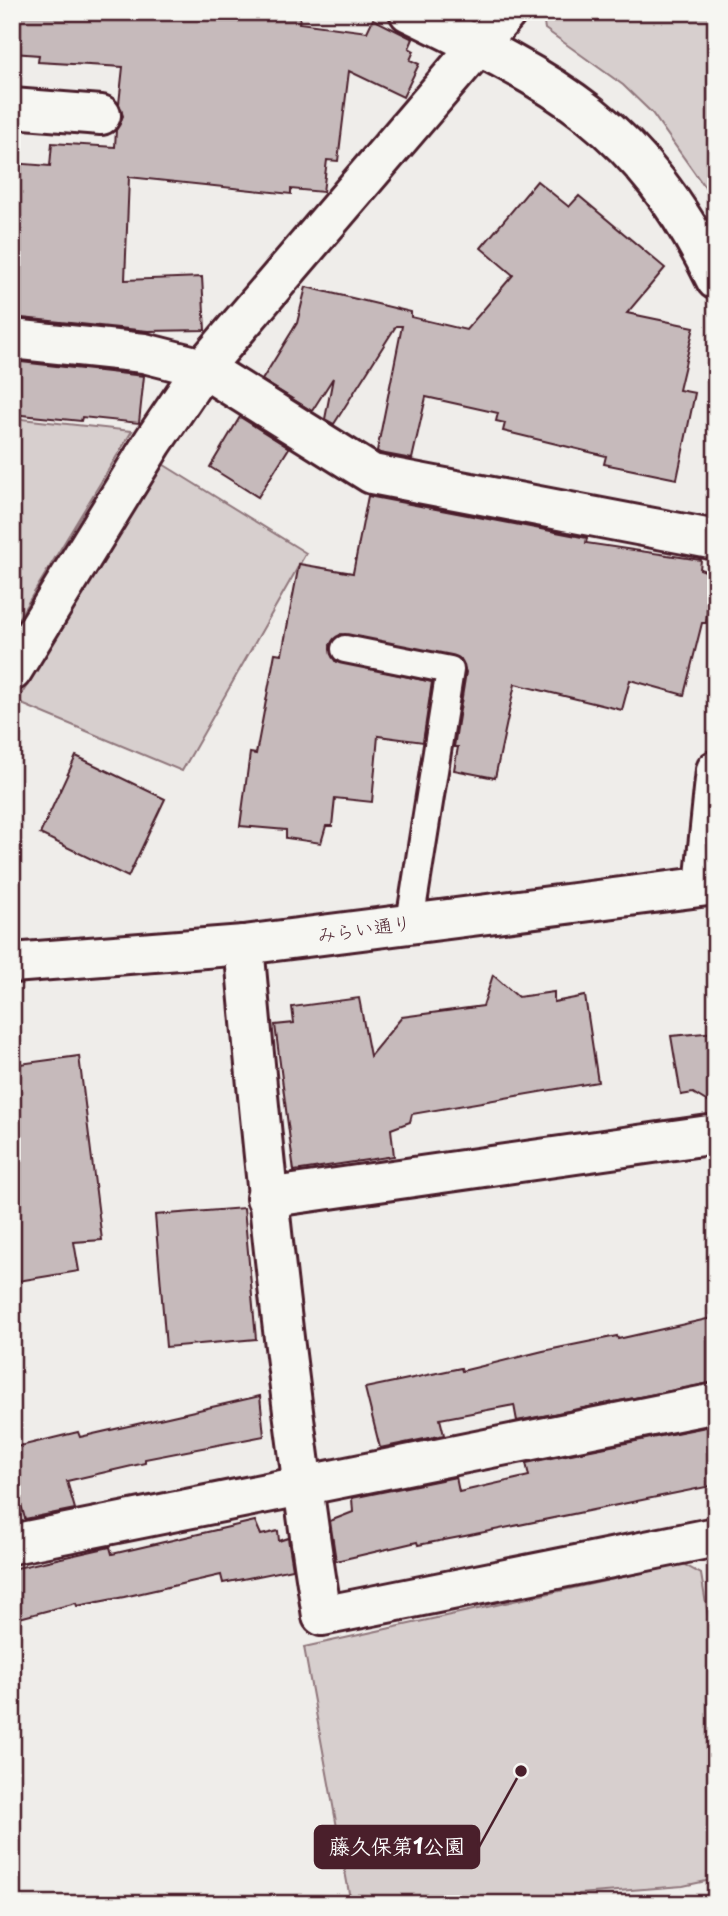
<svg xmlns="http://www.w3.org/2000/svg" width="728" height="1916" font-family="'Playpen Sans','Klee One',sans-serif">
	<style>
		.green { fill: #d7cfce; stroke: #90777c; stroke-width: 2 }
		.building { fill: #c6babb; stroke: #4a1f2b; stroke-width: 2 }
		.lines { fill: none; stroke-linecap: round; stroke-linejoin: round }
		.lane-casing { stroke: #4a1f2b; stroke-width: 32 }
		.street-casing { stroke: #4a1f2b; stroke-width: 44 }
		.secondary-casing { stroke: #4a1f2b; stroke-width: 44 }
		.lane { stroke: #f6f6f2; stroke-width: 26 }
		.street { stroke: #f6f6f2; stroke-width: 38 }
		.secondary { stroke: #f6f6f2; stroke-width: 38 }
		.labels { text-anchor: middle; stroke-width: 6; stroke-linejoin: round; paint-order: stroke }
		.street-label { font-size: 19px; fill: #4a1f2b; stroke: #f6f6f2 }
		.leader { fill: none; stroke: #4a1f2b; stroke-width: 2.5 }
		.callout-dot { fill: #4a1f2b; stroke: #f6f6f2; stroke-width: 2.5 }
		.callout { fill: #4a1f2b; stroke: #4a1f2b; stroke-width: 2.5 }
		.callout-label { font-size: 21px; text-anchor: middle; font-weight: bold; fill: #fff }
	</style>
	<rect width="100%" height="100%" fill="#efedea"/>
	<filter id="ink" filterUnits="userSpaceOnUse"><feTurbulence type="fractalNoise" baseFrequency=".0143" numOctaves="2"/><feDisplacementMap in="SourceGraphic" scale="14" xChannelSelector="R" yChannelSelector="G"/><feConvolveMatrix kernelMatrix="1 2 1 2 8 2 1 2 1" color-interpolation-filters="sRGB"/></filter>
	<g filter="url(#ink)">
		<g class="green">
			<polygon points="542,12 716,12 716,203 652,113 623,85 545,29"/>
			<polygon points="12,418 132,431 12,629"/>
			<polygon points="161,463 306,553 182,771 17,702"/>
			<polygon points="683,1564 701,1574 716,1664 716,1879 683,1886 579,1894 574,1904 351,1904 304,1647"/>
		</g>
		<g class="building">
			<polygon points="24,12 301,12 299,23 367,32 373,19 413,39 409,48 414,51 410,60 419,64 403,97 349,71 338,161 327,160 323,192 291,189 291,194 129,177 125,280 202,277 205,330 148,331 12,317 12,163 50,166 52,143 115,147 116,130 123,116 119,104 123,67 38,62 39,55 13,53 15,16 24,16"/>
			<polygon points="537,181 569,207 579,196 665,268 627,313 694,327 679,390 695,393 677,479 604,464 606,456 503,431 505,423 496,421 498,413 426,397 412,459 380,453 377,451 402,326 396,326 334,424 325,419 333,378 312,411 262,380 297,323 306,287 411,312 411,317 466,330 513,275 481,248"/>
			<polygon points="12,361 144,376 139,423 82,417 81,421 12,414"/>
			<polygon points="240,417 289,448 258,497 210,467"/>
			<polygon points="368,496 587,538 586,543 701,560 700,569 711,573 706,623 702,623 684,695 630,680 622,710 515,684 495,778 454,770 458,747 454,747 466,672 461,659 341,634 330,645 335,661 432,682 423,742 378,736 372,802 335,798 332,826 326,826 321,843 286,838 286,830 240,826 250,753 256,754 275,653 282,654 299,564 353,573"/>
			<polygon points="76,756 165,799 128,877 40,834"/>
			<polygon points="493,975 518,997 554,992 554,1002 585,996 598,1082 412,1114 410,1122 391,1129 394,1156 294,1171 275,1025 294,1023 292,1007 359,998 370,1056 402,1017 483,1006"/>
			<polygon points="716,1032 716,1107 693,1093 681,1095 671,1036"/>
			<polygon points="79,1056 102,1240 74,1242 79,1271 12,1282 12,1065"/>
			<polygon points="244,1208 256,1339 166,1347 155,1215"/>
			<polygon points="716,1317 716,1382 517,1421 514,1405 440,1419 444,1435 380,1448 365,1388 461,1368 462,1371 543,1351 617,1336 618,1339"/>
			<polygon points="260,1396 264,1436 145,1459 145,1463 67,1481 75,1509 25,1519 12,1471 12,1448 78,1432 80,1437"/>
			<polygon points="716,1425 716,1485 465,1536 418,1545 417,1542 336,1561 330,1521 353,1512 352,1498 456,1477 459,1492 529,1476 526,1463"/>
			<polygon points="255,1521 261,1535 278,1531 279,1541 288,1538 293,1569 223,1583 221,1575 124,1597 77,1606 76,1603 12,1620 12,1569 110,1547 112,1554"/>
		</g>
		<g class="lines">
			<defs>
				<polyline id="lane" points="345,649 450,670 410,922"/>
				<g id="street">
					<path d="M 409,12 C 558,84 640,124 716,280"/>
					<polyline points="12,108 101,115"/>
					<polyline points="12,339 144,353 203,368 372,474 716,540"/>
					<polyline points="12,671 153,442 203,368 507,12"/>
					<polyline points="704,886 716,770"/>
					<path d="M 244,945 C 264,1170 287,1393 322,1616 L 716,1537"/>
					<polyline points="266,1198 716,1134"/>
					<polyline points="12,1544 716,1403"/>
				</g>
				<polyline id="secondary" points="12,963 244,945 716,885"/>
			</defs>
			<use href="#lane" class="lane-casing"/>
			<use href="#street" class="street-casing"/>
			<use href="#secondary" class="secondary-casing"/>
			<use href="#lane" class="lane"/>
			<use href="#street" class="street"/>
			<use href="#secondary" class="secondary"/>
		</g>
	</g>
	<g class="labels">
		<g class="street-label">
			<text transform="translate(364 929) rotate(-8)" y="7">みらい通り</text>
		</g>
	</g>
	<path class="leader" d="M521 1771L479 1847"/>
	<circle class="callout-dot" cx="521" cy="1771" r="7"/>
	<rect class="callout" x="315" y="1826" width="164" height="42" rx="7"/>
	<g class="callout-label">
		<text x="397" y="1854">藤久保第1公園</text>
	</g>
	<rect width="728" height="1916" fill="none" stroke="#f6f6f2" stroke-width="42"/>
	<rect x="21" y="21" width="686" height="1874" fill="none" stroke="#4a1f2b" stroke-width="2.5" filter="url(#ink)"/>
</svg>
